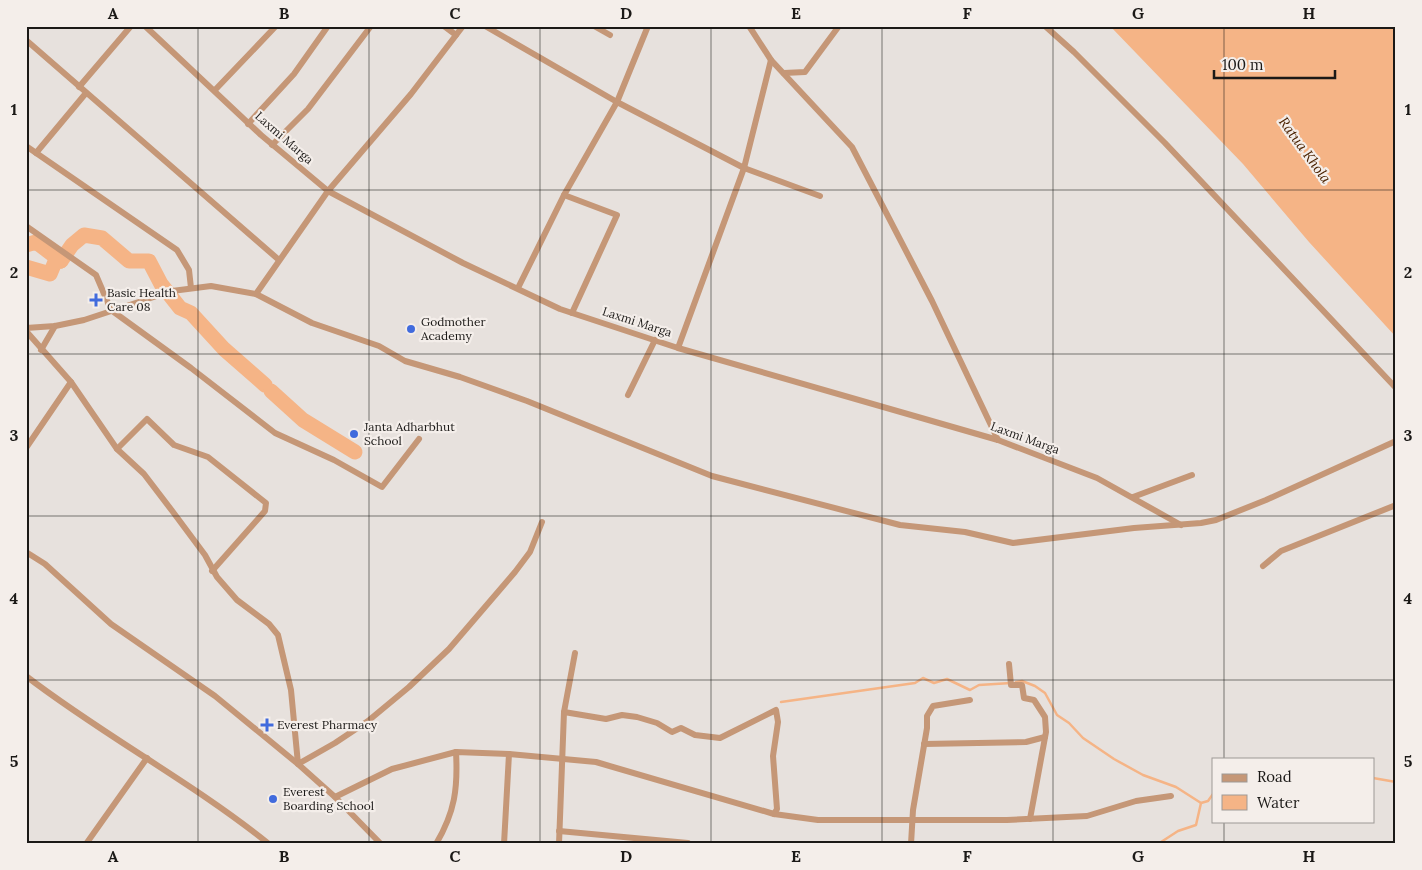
<svg xmlns="http://www.w3.org/2000/svg" width="1422" height="870" font-family="Lora,serif">
	<style>
		.water { fill: #f5b486 }
		.lines { fill: none; stroke-linecap: round; stroke-linejoin: round }
		.stream { stroke: #f5b486; stroke-width: 2.5 }
		.river { stroke: #f5b486; stroke-width: 15 }
		.street { stroke: #c59777; stroke-width: 6 }
		.grid { fill: none; stroke: #1b1917; stroke-width: 1; stroke-opacity: 0.55 }
		.poi-dot { fill: #416bdd; stroke: #f4eeea; stroke-width: 2 }
		.labels { text-anchor: middle; stroke-width: 4.5; stroke-linejoin: round; paint-order: stroke }
		.street-label { font-size: 12px; fill: #1b1917; stroke: #f4eeea }
		.poi-label { font-size: 12px; fill: #1b1917; stroke: #f4eeea; text-anchor: start }
		.water-label { font-size: 14px; font-style: italic; fill: #4a2200; stroke: #f4eeea }
		.neatline { fill: none; stroke: #1b1917; stroke-width: 2 }
		.grid-label { font-size: 16px; text-anchor: middle; font-weight: bold; fill: #1b1917 }
	</style>
	<rect width="100%" height="100%" fill="#e7e1dd"/>
	<polygon class="water" points="1110,26 1396,26 1396,337 1309,242 1243,164"/>
	<g class="lines">
		<g class="stream">
			<polyline points="1016,682 1022,681 1035,686 1045,693 1057,715 1069,723 1083,738 1114,759 1143,775 1176,787 1201,803"/>
			<polyline points="781,702 915,683 923,678 934,683 947,679 970,690 979,685 1011,683"/>
			<polyline points="1373,778 1396,782"/>
			<polyline points="1158,844 1178,831 1196,825 1201,803 1208,801 1213,794"/>
		</g>
		<g class="river">
			<polyline points="26,245 36,242 61,261 72,245 84,235 102,238 129,261 149,261 161,284 180,308 191,313 224,349 265,385"/>
			<polyline points="26,267 50,274 55,262 61,261"/>
			<polyline points="271,391 303,420 355,452"/>
		</g>
		<g class="street">
			<polyline points="145,26 261,135 328,191 463,263 560,309 678,348 998,440 1097,478 1181,525"/>
			<polyline points="444,26 456,35"/>
			<polyline points="485,26 617,102 744,168 820,196"/>
			<polyline points="594,26 610,35"/>
			<polyline points="749,26 771,60 852,147 932,301 998,440"/>
			<polyline points="1045,26 1074,52 1165,143 1396,388"/>
			<polyline points="26,40 279,260"/>
			<polyline points="784,73 805,72 839,26"/>
			<polyline points="79,87 131,26"/>
			<polyline points="215,90 276,26"/>
			<polyline points="248,124 294,74 328,26"/>
			<polyline points="272,145 308,109 371,26"/>
			<polyline points="26,146 177,250 189,270 191,288"/>
			<polyline points="36,153 86,93"/>
			<polyline points="564,195 617,102 648,26"/>
			<polyline points="26,226 96,275 111,310 191,368 275,433 334,460 382,487 419,439"/>
			<polyline points="518,288 564,195 617,215 572,313"/>
			<polyline points="256,294 328,191 411,94 463,26"/>
			<polyline points="26,328 55,326 84,320 172,291 211,286 256,294 312,323 379,346 405,361 460,377 527,401 712,476 900,525 965,532 1013,543 1134,528 1201,523 1216,520 1266,500 1396,441"/>
			<polyline points="26,331 71,382 117,449 144,474 173,512 205,555 217,577 237,600 269,624 278,635 291,690 298,764 335,743 368,721 409,687 449,649 515,572 530,552 542,522"/>
			<polyline points="678,348 744,168 771,60"/>
			<polyline points="41,350 55,326"/>
			<polyline points="628,395 655,340"/>
			<polyline points="26,448 71,382"/>
			<polyline points="117,449 147,419 174,445 208,457 266,503 265,511 212,571"/>
			<polyline points="1133,497 1192,475"/>
			<polyline points="26,552 45,564 111,624 215,696 298,764 335,797 381,844"/>
			<polyline points="1263,566 1281,551 1396,505"/>
			<polyline points="1009,664 1011,685 1022,685 1024,698 1034,700 1045,717 1046,732 1030,819"/>
			<path d="M 26,676 C 104,736 192,782 269,844"/>
			<polyline points="564,712 606,719 622,715 637,717 657,723 672,732 681,728 695,735 720,738 776,710 778,722 773,756 777,809 774,814"/>
			<polyline points="924,744 1026,742 1045,737"/>
			<polyline points="335,797 392,769 456,752 509,754 596,762 774,814 818,820 1007,820 1087,816 1136,801 1171,796"/>
			<polyline points="559,831 688,843"/>
			<polyline points="86,844 147,758"/>
			<path d="M 436,844 C 455,812 458,788 456,752"/>
			<polyline points="504,844 509,754"/>
			<polyline points="559,844 564,712 575,653"/>
			<polyline points="911,844 913,810 927,728 927,716 933,706 970,700"/>
		</g>
	</g>
	<path class="grid" d="M 198,26 L 198,844M 369,26 L 369,844M 540,26 L 540,844M 711,26 L 711,844M 882,26 L 882,844M 1053,26 L 1053,844M 1224,26 L 1224,759M 26,190 L 1396,190M 26,354 L 1396,354M 26,516 L 1396,516M 26,680 L 1396,680M 1224,821 L 1224,844"/>
	<g class="poi-dot">
		<path d="M93.5 292.5h5v5h5v5h-5v5h-5v-5h-5v-5h5z"/>
		<circle cx="411" cy="329" r="5"/>
		<circle cx="354" cy="434" r="5"/>
		<path d="M264.5 717.5h5v5h5v5h-5v5h-5v-5h-5v-5h5z"/>
		<circle cx="273" cy="799" r="5"/>
	</g>
	<g class="labels">
		<g class="street-label">
			<text transform="translate(284 138) rotate(41)" y="4">Laxmi Marga</text>
			<text transform="translate(637 322) rotate(18)" y="4">Laxmi Marga</text>
			<text transform="translate(1025 438) rotate(20)" y="4">Laxmi Marga</text>
		</g>
		<g class="poi-label">
			<text x="107" y="297">Basic Health<tspan x="107" dy="14">Care 08</tspan></text>
			<text x="421" y="326">Godmother<tspan x="421" dy="14">Academy</tspan></text>
			<text x="364" y="431">Janta Adharbhut<tspan x="364" dy="14">School</tspan></text>
			<text x="277" y="729">Everest Pharmacy</text>
			<text x="283" y="796">Everest<tspan x="283" dy="14">Boarding School</tspan></text>
		</g>
		<g class="water-label">
			<text transform="translate(1305 150) rotate(54)" y="5">Ratua Khola</text>
		</g>
	</g>
	<rect width="1422" height="870" fill="none" stroke="#f4eeea" stroke-width="55"/>
	<rect x="1212" y="758" width="162" height="65" fill="#f4eeea" stroke="#9d9996"/>
	<rect x="1222" y="774" width="25" height="8" fill="#c59777" stroke="#9d9996"/>
	<text x="1257" y="782" font-size="15" fill="#1b1917">Road</text>
	<rect x="1222" y="795" width="25" height="15" fill="#f5b486" stroke="#9d9996"/>
	<text x="1257" y="808" font-size="15" fill="#1b1917">Water</text>
	<path d="M1214 70v8h121v-8" fill="none" stroke="#1b1917" stroke-width="2.5"/>
	<text x="1222" y="70" font-size="15" fill="#1b1917" stroke="#f4eeea" stroke-width="4" paint-order="stroke">100 m</text>
	<rect x="28" y="28" width="1366" height="814" class="neatline"/>
	<g class="grid-label">
		<text x="113" y="19">A</text>
		<text x="284" y="19">B</text>
		<text x="455" y="19">C</text>
		<text x="626" y="19">D</text>
		<text x="796" y="19">E</text>
		<text x="967" y="19">F</text>
		<text x="1138" y="19">G</text>
		<text x="1309" y="19">H</text>
		<text x="14" y="115">1</text>
		<text x="1408" y="115">1</text>
		<text x="14" y="278">2</text>
		<text x="1408" y="278">2</text>
		<text x="14" y="441">3</text>
		<text x="1408" y="441">3</text>
		<text x="14" y="604">4</text>
		<text x="1408" y="604">4</text>
		<text x="14" y="767">5</text>
		<text x="1408" y="767">5</text>
		<text x="113" y="862">A</text>
		<text x="284" y="862">B</text>
		<text x="455" y="862">C</text>
		<text x="626" y="862">D</text>
		<text x="796" y="862">E</text>
		<text x="967" y="862">F</text>
		<text x="1138" y="862">G</text>
		<text x="1309" y="862">H</text>
	</g>
</svg>
